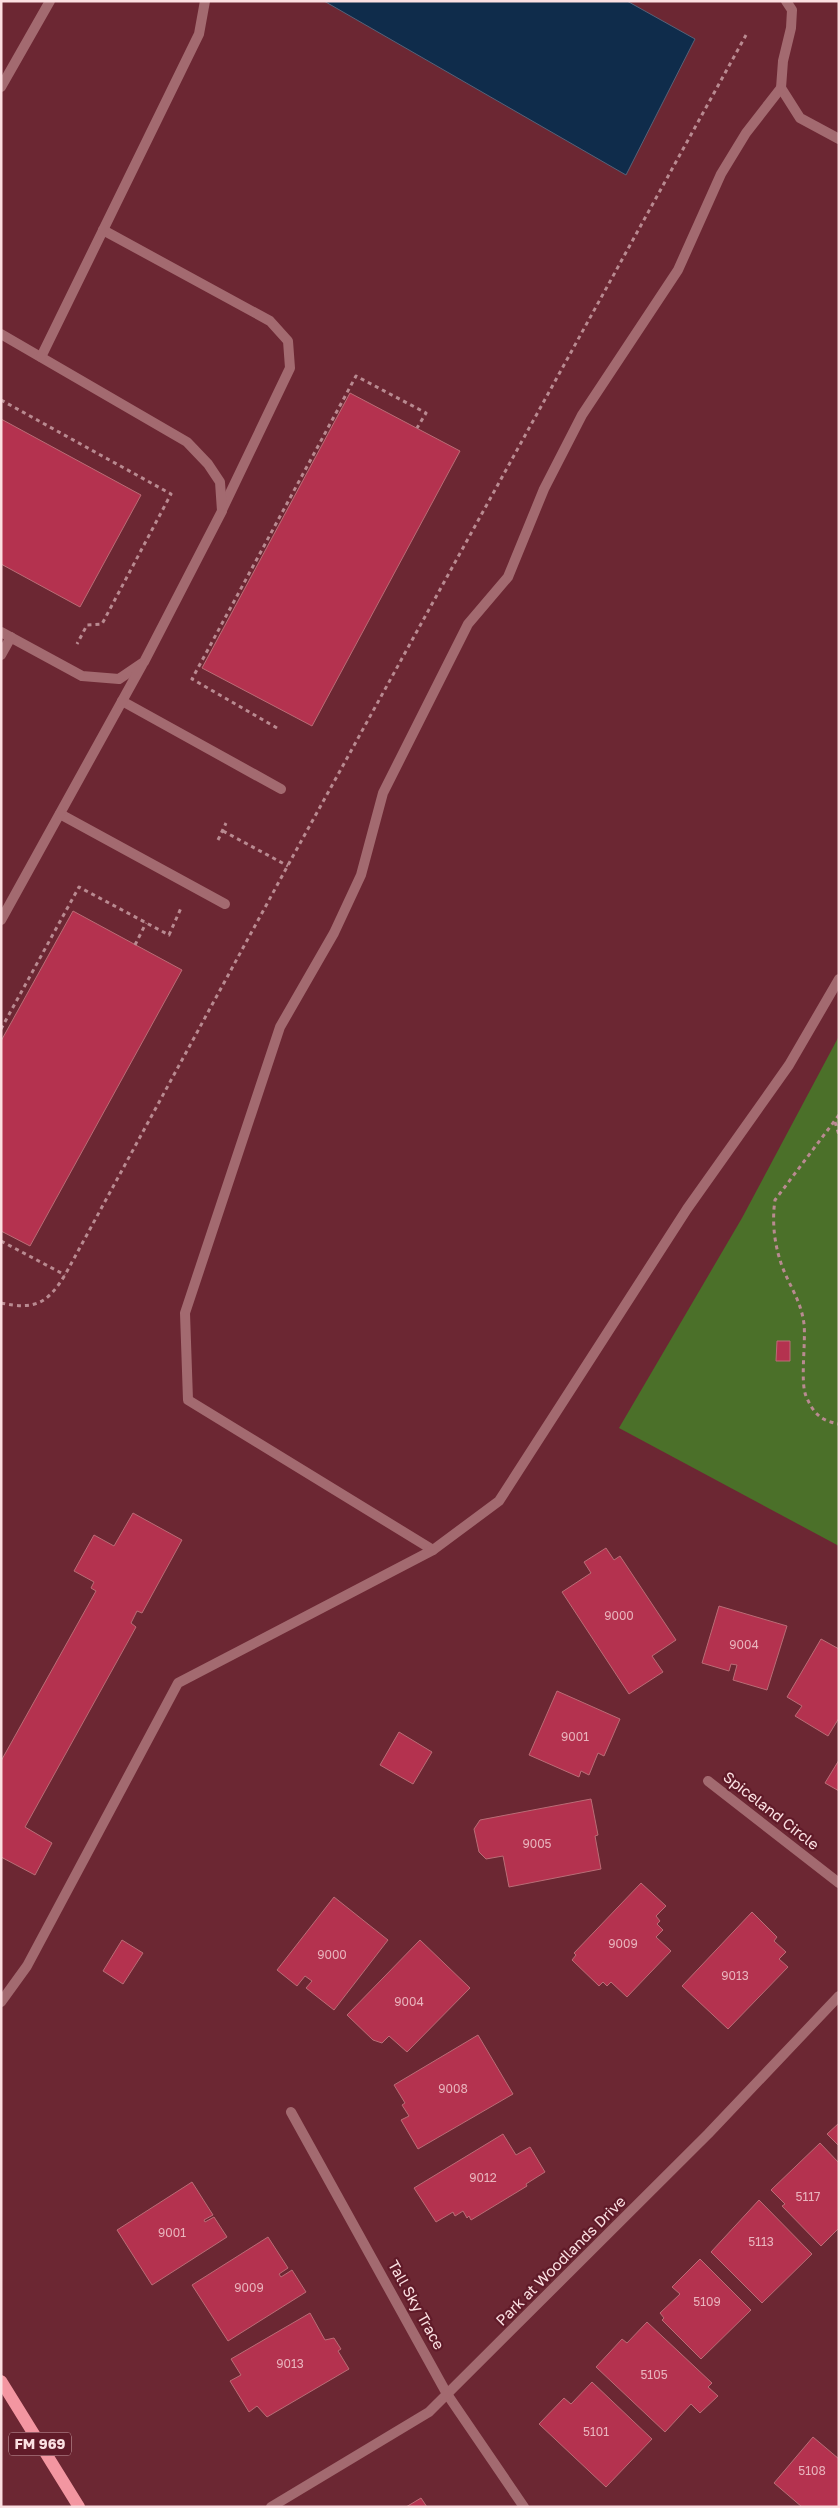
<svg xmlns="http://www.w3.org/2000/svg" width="840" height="2508" font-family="'Golos Text',sans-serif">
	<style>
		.green { fill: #4b7029 }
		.water { fill: #0f2c4b; stroke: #566278 }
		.building { fill: #b4324f; stroke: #ba6c76 }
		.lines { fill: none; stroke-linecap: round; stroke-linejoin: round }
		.path { stroke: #b98a91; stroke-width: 3; stroke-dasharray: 4 4; stroke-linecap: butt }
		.lane { stroke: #a36a70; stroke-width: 10 }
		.street { stroke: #a36a70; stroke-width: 10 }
		.primary { stroke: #f396a1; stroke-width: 12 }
		.labels { text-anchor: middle; stroke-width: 4.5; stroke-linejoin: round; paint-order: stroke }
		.number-label { font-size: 12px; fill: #e9b4bd }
		.shield { fill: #601b29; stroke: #cca5aa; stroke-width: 1 }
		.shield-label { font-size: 14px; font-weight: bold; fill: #fbe0e2 }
		.street-label { font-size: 15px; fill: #fbe0e2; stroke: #601b29 }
	</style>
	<rect width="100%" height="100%" fill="#6c2733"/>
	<polygon class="green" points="839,1036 839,1546 619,1428 742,1218"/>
	<polygon class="water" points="324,1 627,1 695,39 626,175"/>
	<g class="building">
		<polygon points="350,393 460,451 312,726 202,668"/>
		<polygon points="1,419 141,495 80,607 1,564"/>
		<polygon points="73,911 182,970 30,1246 1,1231 1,1041"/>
		<polygon points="777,1341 790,1341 790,1361 776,1361"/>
		<polygon points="133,1513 182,1540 142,1613 137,1611 131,1623 136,1627 25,1827 52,1843 35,1875 1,1857 1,1761 96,1591 91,1588 94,1582 74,1571 94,1535 114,1546"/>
		<polygon points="606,1548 614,1560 620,1556 676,1640 652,1656 663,1672 629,1694 562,1592 591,1573 584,1562"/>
		<polygon points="719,1606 787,1626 767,1690 733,1680 737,1665 731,1664 729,1671 702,1663"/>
		<polygon points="821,1639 839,1649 839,1718 828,1736 795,1716 802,1706 787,1697"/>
		<polygon points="557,1691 620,1719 604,1756 598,1753 589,1775 581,1771 579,1777 529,1755"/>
		<polygon points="399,1732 432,1752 413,1784 380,1765"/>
		<polygon points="839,1760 839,1791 825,1783"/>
		<polygon points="591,1799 598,1835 595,1836 601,1869 509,1887 503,1856 486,1859 479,1852 474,1829 480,1820"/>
		<polygon points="641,1883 666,1906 656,1916 660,1921 657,1924 663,1930 656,1937 671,1951 627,1997 611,1982 607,1986 603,1982 599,1986 572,1960 576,1955 574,1953"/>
		<polygon points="334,1897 388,1940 334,2010 306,1988 312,1981 305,1976 297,1986 277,1970"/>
		<polygon points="752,1912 777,1937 774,1941 786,1952 779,1959 788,1967 728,2029 682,1986"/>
		<polygon points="122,1940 143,1953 123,1984 103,1971"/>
		<polygon points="420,1940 470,1988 407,2052 389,2036 382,2043 373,2040 347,2015"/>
		<polygon points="478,2035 513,2094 418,2149 401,2120 409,2116 402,2105 405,2103 394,2085"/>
		<polygon points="839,2123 839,2146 827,2134"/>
		<polygon points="503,2134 516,2155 530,2147 545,2172 526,2184 527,2186 471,2220 469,2216 467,2218 463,2211 455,2216 453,2212 436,2222 414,2188"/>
		<polygon points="820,2143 839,2163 839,2228 821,2246 782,2206 785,2204 771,2190"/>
		<polygon points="192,2182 213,2215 204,2220 205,2222 214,2217 227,2237 152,2285 117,2230"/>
		<polygon points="759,2200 812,2254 762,2303 711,2252"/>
		<polygon points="268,2237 288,2268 279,2274 281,2277 292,2270 306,2292 228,2341 192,2285"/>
		<polygon points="700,2259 751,2310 701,2359 662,2320 664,2318 660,2313 680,2294 672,2287"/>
		<polygon points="310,2313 325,2340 334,2338 341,2349 338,2351 349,2369 267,2417 257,2406 249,2412 230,2381 241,2375 231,2359"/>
		<polygon points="647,2322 712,2383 708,2387 718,2396 700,2413 691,2404 665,2432 596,2367 622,2339 627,2343"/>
		<polygon points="592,2382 652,2439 606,2487 539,2424 564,2398 571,2404"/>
		<polygon points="813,2437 839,2459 839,2507 802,2507 774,2483"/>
		<polygon points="421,2498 427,2507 406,2507"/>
	</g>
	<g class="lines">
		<g class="path">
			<polyline points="1,400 171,494 102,624 87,625 77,644"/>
			<polyline points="277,728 192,679 356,376 426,413 417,428"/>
			<polyline points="223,831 288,866"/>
			<polyline points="218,840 226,823"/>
			<polyline points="135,945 146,923"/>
			<polyline points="1,1029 79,887 169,935 181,908"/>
			<path d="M 839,1115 L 775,1200 C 772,1220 774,1241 780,1260 C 787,1283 801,1299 804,1324 C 806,1342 800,1382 806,1396 C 813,1413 821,1421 839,1424"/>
			<polyline points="835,1122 839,1135"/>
			<polyline points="1,1241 65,1275"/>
			<path d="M 1,1303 C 35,1310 47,1304 65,1275 L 293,856 L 746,35"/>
		</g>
		<g class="lane">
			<polyline points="786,1 792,10 791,28 783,61 781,88 800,118 839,139"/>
			<polyline points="1,87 50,1"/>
			<polyline points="103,230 270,321 288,341 290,368 222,510"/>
			<polyline points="1,334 187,442 208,464 220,482 222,511 144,662 119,679 82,676 1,632"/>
			<polyline points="41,357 199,34 205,1"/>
			<polyline points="1,655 11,637"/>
			<polyline points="122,701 281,789"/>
			<polyline points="60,814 225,904"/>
			<polyline points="1,920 142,665"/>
			<polyline points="433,1550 188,1400 185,1313 280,1027 334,933 361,875 383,793 468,624 508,577 544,489 582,415 678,270 721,174 746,133 781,88"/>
			<polyline points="1,2002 27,1966 178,1683 433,1550 499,1501 687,1209 789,1065 839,979"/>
		</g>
		<g class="street">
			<polyline points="708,1781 839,1883"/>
			<polyline points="291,2112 447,2394 524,2507"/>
			<polyline points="271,2507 429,2412 708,2134 839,1996"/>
		</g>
		<polyline class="primary" points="1,2381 79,2507"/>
	</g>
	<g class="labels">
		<g class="number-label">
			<text x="619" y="1620">9000</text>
			<text x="744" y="1649">9004</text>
			<text x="575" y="1741">9001</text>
			<text x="537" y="1848">9005</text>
			<text x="623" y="1948">9009</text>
			<text x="332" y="1959">9000</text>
			<text x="735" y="1980">9013</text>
			<text x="409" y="2006">9004</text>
			<text x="453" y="2093">9008</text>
			<text x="483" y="2182">9012</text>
			<text x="808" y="2201">5117</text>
			<text x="172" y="2237">9001</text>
			<text x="761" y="2246">5113</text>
			<text x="249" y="2292">9009</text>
			<text x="707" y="2306">5109</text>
			<text x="290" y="2368">9013</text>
			<text x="654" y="2379">5105</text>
			<text x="596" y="2436">5101</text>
			<text x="812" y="2475">5108</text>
		</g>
		<rect class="shield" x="9" y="2432.5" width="62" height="23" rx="4"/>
		<g class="shield-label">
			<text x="40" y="2449">FM 969</text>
		</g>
		<g class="street-label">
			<text transform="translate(771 1811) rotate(38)" y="5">Spiceland Circle</text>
			<text transform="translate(561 2261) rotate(-45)" y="5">Park at Woodlands Drive</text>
			<text transform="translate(416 2305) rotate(61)" y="5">Tall Sky Trace</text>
		</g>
	</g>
	<rect width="840" height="2508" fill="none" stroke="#fbe0e2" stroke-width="5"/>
</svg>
